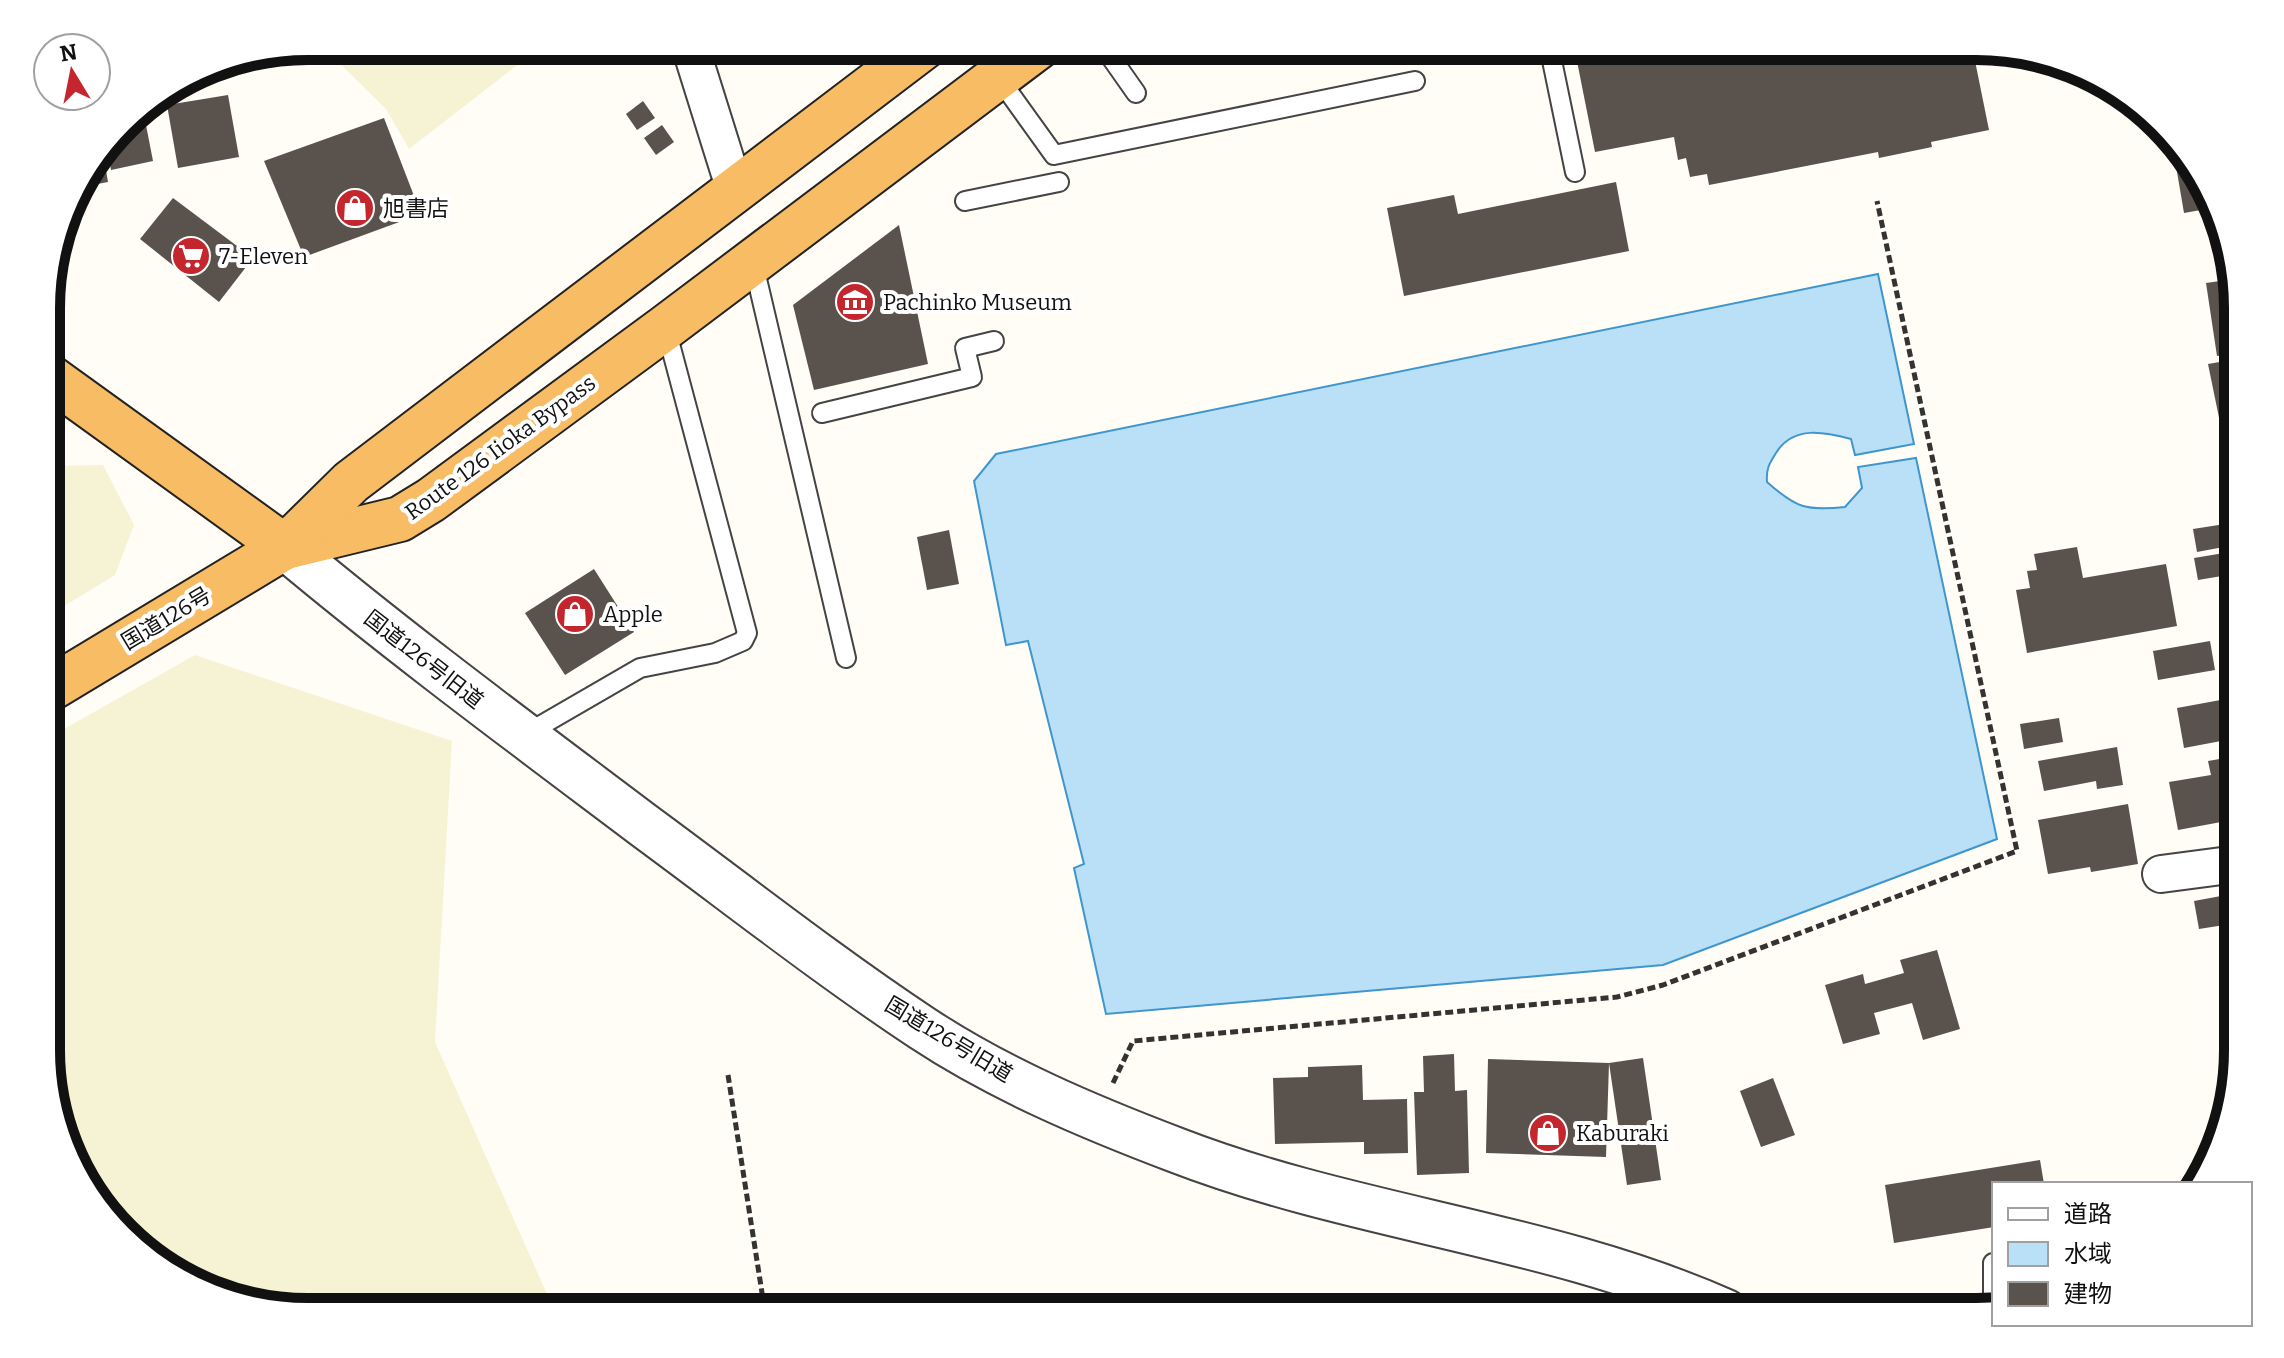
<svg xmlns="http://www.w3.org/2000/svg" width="2284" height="1358" font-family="Bitter,'Noto Sans JP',serif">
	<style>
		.farmland { fill: #f6f3d4 }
		.water { fill: #b9e0f7; stroke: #3f96cf; stroke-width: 2 }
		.building { fill: #5a524d }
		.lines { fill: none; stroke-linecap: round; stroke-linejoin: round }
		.service-casing { stroke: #444; stroke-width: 22 }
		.minor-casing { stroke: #444; stroke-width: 40 }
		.tertiary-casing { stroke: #444; stroke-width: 48 }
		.trunk-casing { stroke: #222; stroke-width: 48 }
		.path { stroke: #333; stroke-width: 5; stroke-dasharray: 8 4; stroke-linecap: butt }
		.service { stroke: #fff; stroke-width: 18 }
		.minor { stroke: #fff; stroke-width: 36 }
		.tertiary { stroke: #fff; stroke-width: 44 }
		.trunk { stroke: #f7bc64; stroke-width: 44 }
		.labels { text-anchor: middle; stroke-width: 8; stroke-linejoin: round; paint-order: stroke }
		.poi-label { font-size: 22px; fill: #111; stroke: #fff; text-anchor: start }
		.street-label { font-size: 22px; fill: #111; stroke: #fff }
		.rim { fill: none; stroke: #111; stroke-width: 10 }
	</style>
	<rect width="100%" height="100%" fill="#fffdf5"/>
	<g class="farmland">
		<polygon points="322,46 542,46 409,149 386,109"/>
		<polygon points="103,465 134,525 115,575 48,616 48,466"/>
		<polygon points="195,655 452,741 435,1042 555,1312 307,1312 176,1277 90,1195 48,1084 48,738"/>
	</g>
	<path class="water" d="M 1878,274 L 1914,444 L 1855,455 L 1851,439 C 1825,432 1793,425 1776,453 C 1769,464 1766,469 1767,482 C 1796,508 1806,511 1845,507 L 1862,488 L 1858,467 L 1916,458 L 1997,839 L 1663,965 L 1106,1014 L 1074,868 L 1084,864 L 1028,641 L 1006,645 L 974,481 L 996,454 Z"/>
	<g class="building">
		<polygon points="1574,46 1972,46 1989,130 1931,142 1932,147 1879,158 1878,152 1709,185 1707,174 1690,177 1686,158 1678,160 1674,137 1595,152"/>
		<polygon points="228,95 239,157 178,168 167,105"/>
		<polygon points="643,101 655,118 637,130 626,114"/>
		<polygon points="384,118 421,214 304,257 264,161"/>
		<polygon points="145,120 153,161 111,170 107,148 125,124"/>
		<polygon points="662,125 674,142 656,155 644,138"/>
		<polygon points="103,153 108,182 76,188 82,180"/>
		<polygon points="2185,158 2203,176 2212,208 2184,213 2175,160"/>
		<polygon points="1616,182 1629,251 1404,296 1387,208 1454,195 1458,214"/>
		<polygon points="173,198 253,258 219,302 140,239"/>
		<polygon points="899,225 928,364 814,390 793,305"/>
		<polygon points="2234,279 2237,290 2237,353 2217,356 2206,283"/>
		<polygon points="2237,359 2237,445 2225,447 2208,364"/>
		<polygon points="2225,524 2229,546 2197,552 2193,529"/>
		<polygon points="949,530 959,584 927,590 917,537"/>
		<polygon points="2077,547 2083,578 2166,564 2177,626 2027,653 2016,590 2030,588 2027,571 2037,570 2034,554"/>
		<polygon points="2230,552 2234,574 2198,580 2194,558"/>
		<polygon points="594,569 634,632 565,675 525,613"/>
		<polygon points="2210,641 2215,670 2158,680 2153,651"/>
		<polygon points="2237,697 2237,738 2184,748 2177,708"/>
		<polygon points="2059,718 2063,742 2024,749 2020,724"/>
		<polygon points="2117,747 2123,785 2097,789 2096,781 2044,791 2038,761"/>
		<polygon points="2237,756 2237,830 2234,831 2232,820 2178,830 2169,782 2211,775 2208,761"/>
		<polygon points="2128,804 2138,864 2091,872 2090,867 2048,874 2038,820"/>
		<polygon points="2237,893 2237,923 2199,929 2194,901"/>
		<polygon points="1937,950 1960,1029 1923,1040 1912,1003 1874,1013 1880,1034 1843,1044 1825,985 1863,974 1865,984 1904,973 1900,960"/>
		<polygon points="1454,1054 1455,1091 1467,1090 1469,1173 1417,1175 1414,1092 1424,1092 1423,1056"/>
		<polygon points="1643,1058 1661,1180 1627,1185 1609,1063 1606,1157 1486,1153 1488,1059 1609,1063"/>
		<polygon points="1362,1065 1363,1100 1407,1099 1408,1153 1364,1154 1364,1142 1275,1144 1273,1078 1308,1077 1308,1067"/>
		<polygon points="1773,1078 1795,1135 1761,1147 1740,1091"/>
		<polygon points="2040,1160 2044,1184 1994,1184 1994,1227 1894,1243 1885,1185"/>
	</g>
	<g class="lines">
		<defs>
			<g id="service">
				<polyline points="1103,46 1136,93"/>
				<polyline points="1549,46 1575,172"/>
				<polyline points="998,77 1054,155 1415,81"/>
				<polyline points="965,201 1059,182"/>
				<polyline points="753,262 846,658"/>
				<polyline points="822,413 972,377 965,348 994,341"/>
				<polyline points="526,734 640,668 715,653 743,641 747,633 666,329"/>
				<polyline points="1993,1311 1993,1263"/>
			</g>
			<g id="minor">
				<polyline points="690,46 735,190"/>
				<polyline points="2161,874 2237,864"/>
			</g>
			<path id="tertiary" d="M 285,547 C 402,645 524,735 646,827 C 737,894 827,965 922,1028 C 999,1079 1089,1117 1176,1150 C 1354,1219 1551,1234 1726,1312"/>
			<g id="trunk">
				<polyline points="48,376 285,547 400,519 431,500 666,327 1039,46"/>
				<polyline points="48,690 285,547 351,482 925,46"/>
			</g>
		</defs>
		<use href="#service" class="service-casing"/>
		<use href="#minor" class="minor-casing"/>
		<use href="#tertiary" class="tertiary-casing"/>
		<use href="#trunk" class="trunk-casing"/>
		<g class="path">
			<polyline points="728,1075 765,1312"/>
			<polyline points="1113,1083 1133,1041 1617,997 1663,985 2017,851 1877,201"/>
		</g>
		<use href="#service" class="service"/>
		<use href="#minor" class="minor"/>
		<use href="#tertiary" class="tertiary"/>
		<use href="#trunk" class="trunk"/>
	</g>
	<defs>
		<symbol id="shop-disc" viewBox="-11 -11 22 22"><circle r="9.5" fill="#c4262e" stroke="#fff"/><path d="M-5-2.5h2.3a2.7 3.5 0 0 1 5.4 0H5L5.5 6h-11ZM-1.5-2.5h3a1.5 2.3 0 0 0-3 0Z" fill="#fff"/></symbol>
		<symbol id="supermarket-disc" viewBox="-11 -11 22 22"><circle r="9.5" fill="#c4262e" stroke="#fff"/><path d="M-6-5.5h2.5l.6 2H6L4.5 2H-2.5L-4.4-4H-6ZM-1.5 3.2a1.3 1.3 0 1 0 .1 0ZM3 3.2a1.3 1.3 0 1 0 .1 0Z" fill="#fff"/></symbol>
		<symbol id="museum-disc" viewBox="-11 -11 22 22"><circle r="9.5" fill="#c4262e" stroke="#fff"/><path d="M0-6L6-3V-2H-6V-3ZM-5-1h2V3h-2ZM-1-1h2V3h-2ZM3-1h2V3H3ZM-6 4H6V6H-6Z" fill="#fff"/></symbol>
	</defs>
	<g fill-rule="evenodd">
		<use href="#shop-disc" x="333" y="186" width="44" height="44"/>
		<use href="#supermarket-disc" x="169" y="234" width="44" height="44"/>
		<use href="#museum-disc" x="833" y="280" width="44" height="44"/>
		<use href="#shop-disc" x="553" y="592" width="44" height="44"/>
		<use href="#shop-disc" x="1526" y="1111" width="44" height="44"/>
	</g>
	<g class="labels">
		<g class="poi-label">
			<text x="383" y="216">旭書店</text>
			<text x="219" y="264">7-Eleven</text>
			<text x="883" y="310">Pachinko Museum</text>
			<text x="603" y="622">Apple</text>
			<text x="1576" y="1141">Kaburaki</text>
		</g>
		<g class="street-label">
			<text transform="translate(500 447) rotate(-36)" y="8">Route 126 Iioka Bypass</text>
			<text transform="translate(166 618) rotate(-31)" y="8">国道126号</text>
			<text transform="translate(424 659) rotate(38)" y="8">国道126号旧道</text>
			<text transform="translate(949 1039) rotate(31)" y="8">国道126号旧道</text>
		</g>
	</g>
	<path d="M0 0H2284V1358H0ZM308 60H1976A248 248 0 0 1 2224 308V1050A248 248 0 0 1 1976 1298H308A248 248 0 0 1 60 1050V308A248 248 0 0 1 308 60Z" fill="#fff" fill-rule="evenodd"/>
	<path class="rim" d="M308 60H1976A248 248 0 0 1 2224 308V1050A248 248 0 0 1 1976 1298H308A248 248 0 0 1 60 1050V308A248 248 0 0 1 308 60Z"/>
	<rect x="1992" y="1182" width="260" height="144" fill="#ffffff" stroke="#a0a0a0" stroke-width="2"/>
	<rect x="2008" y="1208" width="40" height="12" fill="#ffffff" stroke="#a0a0a0" stroke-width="2"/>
	<text x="2064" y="1222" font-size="24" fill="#111111">道路</text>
	<rect x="2008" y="1242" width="40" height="24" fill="#b9e0f7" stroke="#a0a0a0" stroke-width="2"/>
	<text x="2064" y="1262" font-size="24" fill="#111111">水域</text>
	<rect x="2008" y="1282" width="40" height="24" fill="#5a524d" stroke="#a0a0a0" stroke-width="2"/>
	<text x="2064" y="1302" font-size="24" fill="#111111">建物</text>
	<g transform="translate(72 72) rotate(350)"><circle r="38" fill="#ffffff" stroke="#a0a0a0" stroke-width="2"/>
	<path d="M0-6L14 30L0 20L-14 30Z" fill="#c4262e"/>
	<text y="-12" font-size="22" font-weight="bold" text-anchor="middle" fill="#111111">N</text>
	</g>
</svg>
